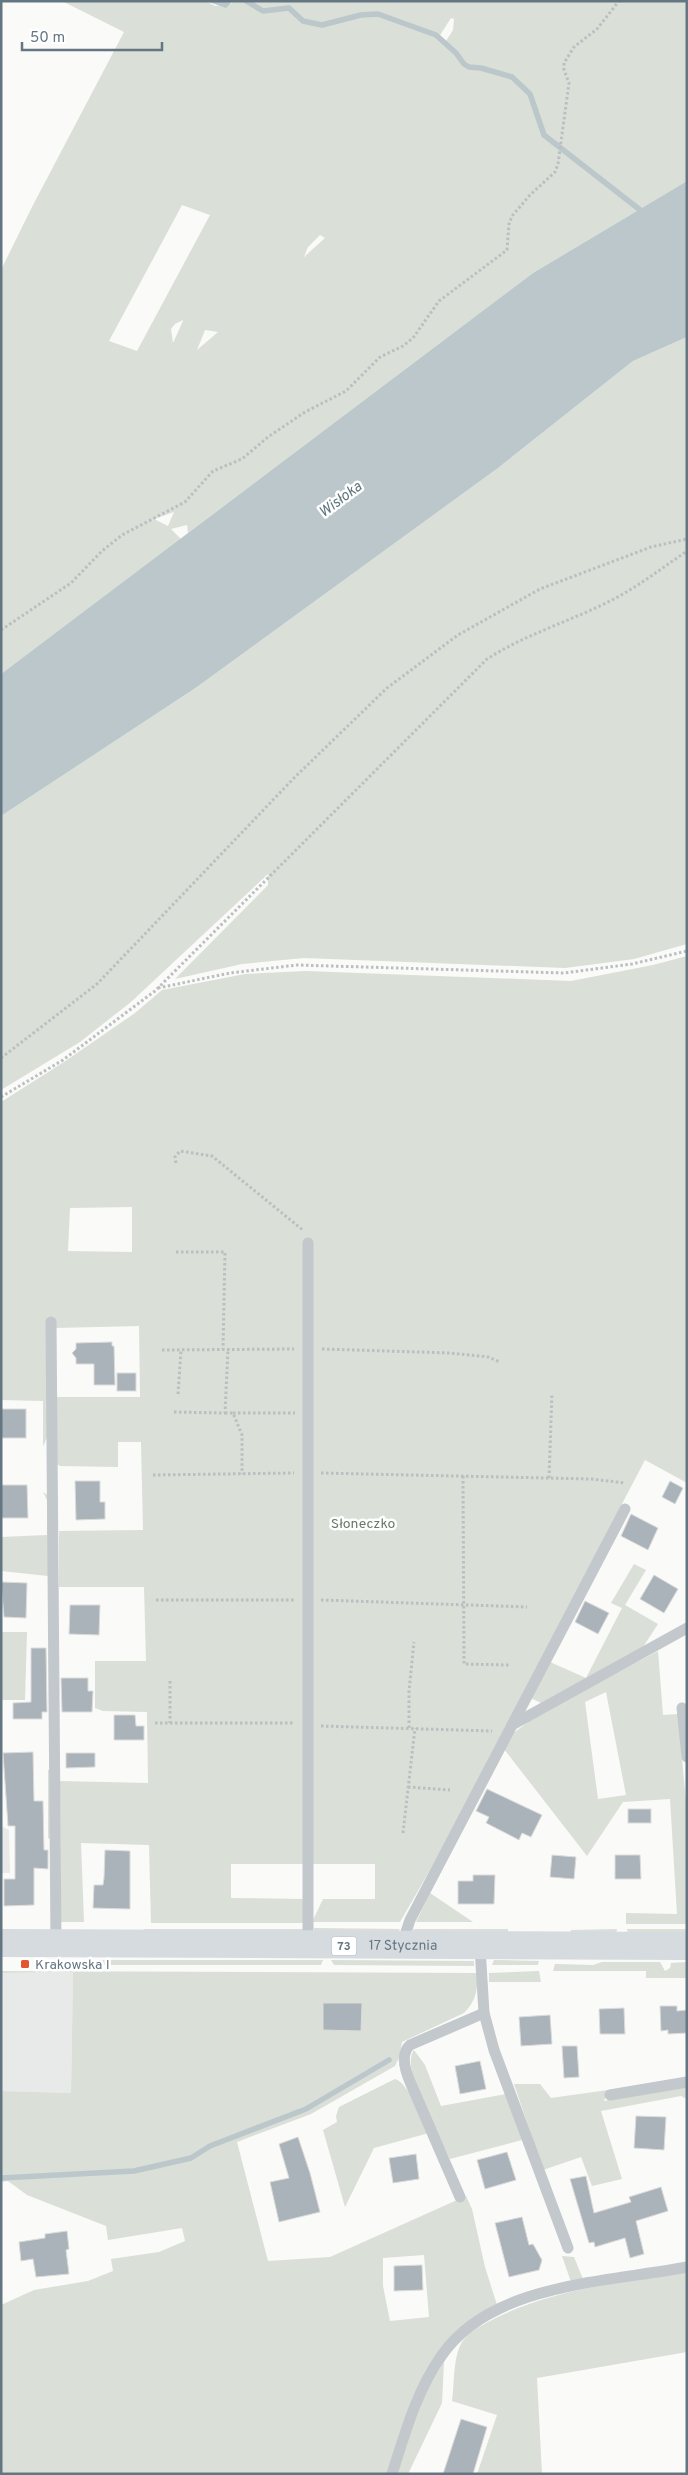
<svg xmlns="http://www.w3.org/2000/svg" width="688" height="2475" font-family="Overpass,sans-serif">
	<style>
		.built { fill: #e8e9e9 }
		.green { fill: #dadfd7; fill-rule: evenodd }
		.water { fill: #bbc7cb }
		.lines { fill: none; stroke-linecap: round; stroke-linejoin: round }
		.stream { stroke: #bbc7cb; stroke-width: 5.5 }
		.building { fill: #aab3b9; stroke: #dcdcda }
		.path { stroke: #bbbfc2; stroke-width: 3; stroke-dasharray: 2.5 2.5; stroke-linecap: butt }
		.service { stroke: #c3c8cc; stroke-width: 11 }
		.primary { stroke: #d6dbdf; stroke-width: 28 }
		.poi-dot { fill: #e4572e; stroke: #fff; stroke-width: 2 }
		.labels { text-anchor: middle; stroke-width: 5; stroke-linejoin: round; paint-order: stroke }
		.shield { fill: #fff; stroke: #939fa8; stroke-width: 1 }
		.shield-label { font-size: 12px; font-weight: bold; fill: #657683 }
		.park-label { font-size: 14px; fill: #687a64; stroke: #fff }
		.street-label { font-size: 14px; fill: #657683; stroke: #fff }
		.poi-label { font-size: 14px; fill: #657683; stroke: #fff; text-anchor: start }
		.water-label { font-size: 15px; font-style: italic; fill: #60757c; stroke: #fff }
	</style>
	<rect width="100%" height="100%" fill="#fafaf8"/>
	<g class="built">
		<polygon points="1,1826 9,1830 10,1873 1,1873"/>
		<polygon points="73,1972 71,2093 1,2091 1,1973"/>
	</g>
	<g class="green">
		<path d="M 62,1 L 206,1 L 215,6 L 231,4 L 233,1 L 687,1 L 687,181 L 533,273 L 188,533 L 187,525 L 171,529 L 181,539 L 1,674 L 1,270 L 32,207 L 124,32 ZM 451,18 L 454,19 L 453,30 L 446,41 L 437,40 ZM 182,205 L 210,215 L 137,351 L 109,341 ZM 320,235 L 325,238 L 304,257 L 308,247 ZM 183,320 L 183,321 L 173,343 L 171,329 L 175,324 ZM 205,330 L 218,332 L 197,350 ZM 174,512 L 168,526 L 154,519 Z"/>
		<polygon points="687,337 687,944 634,959 565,968 304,958 242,964 175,979 268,885 268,874 131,1002 80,1042 1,1090 1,816 197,687 498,468 633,361"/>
		<path d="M 687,956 L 687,1483 L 645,1460 L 434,1863 L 400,1922 L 312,1922 L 323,1899 L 375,1899 L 375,1864 L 231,1864 L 231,1898 L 304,1899 L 303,1923 L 151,1923 L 149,1845 L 81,1843 L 84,1922 L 61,1922 L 60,1781 L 148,1783 L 147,1712 L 103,1711 L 95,1708 L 95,1661 L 146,1661 L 144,1587 L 59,1587 L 59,1531 L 143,1530 L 141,1442 L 118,1442 L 118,1467 L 60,1466 L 57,1464 L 57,1397 L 140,1397 L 139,1326 L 55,1328 L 47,1437 L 43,1447 L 43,1401 L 1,1400 L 1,1102 L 64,1062 L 135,1013 L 162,990 L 245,974 L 306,971 L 571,981 L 653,965 ZM 132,1207 L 132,1252 L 68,1251 L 70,1208 Z"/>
		<polygon points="43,1492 49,1496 48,1576 1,1571 1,1537 47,1535 47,1500"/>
		<polygon points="634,1564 646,1570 625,1605 658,1624 643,1647 541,1703 531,1698 550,1662 586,1678 622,1608 611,1603"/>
		<polygon points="1,1632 27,1632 25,1700 1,1700"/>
		<path d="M 658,1651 L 663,1715 L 678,1714 L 687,1814 L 687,1924 L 626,1924 L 626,1913 L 677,1914 L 670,1799 L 623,1802 L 587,1856 L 504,1749 L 512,1734 L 539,1714 ZM 606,1692 L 626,1795 L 598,1799 L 585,1702 Z"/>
		<polygon points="48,1770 51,1770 50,1839 48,1838"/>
		<polygon points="430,1893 473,1922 416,1922"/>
		<polygon points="314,1928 400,1929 396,1934 314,1931"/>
		<polygon points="144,1929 303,1929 302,1933 144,1933"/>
		<polygon points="413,1929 508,1929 508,1932 414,1934"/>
		<polygon points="617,1929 616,1934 570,1934 571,1930"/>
		<polygon points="627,1929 687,1929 687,1934 628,1935"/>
		<polygon points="53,1960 323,1960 321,1965 54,1965"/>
		<polygon points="331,1960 474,1961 474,1966 334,1965"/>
		<polygon points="494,1960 539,1961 538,1965 492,1965"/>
		<polygon points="602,1962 660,1962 665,1971 670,1968 671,1963 687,1962 687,1978 646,1978 646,1971 553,1971 555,1964 593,1965"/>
		<path d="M 1,1971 L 477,1973 C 478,1990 476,2001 464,2013 L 402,2042 L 399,2058 L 395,2066 L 311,2114 L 237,2142 L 268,2261 L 330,2257 L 466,2196 L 472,2209 L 485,2267 L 497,2305 L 444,2345 L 387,2474 L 1,2474 L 1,2305 L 34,2290 L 88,2281 L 113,2271 L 111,2259 L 159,2252 L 185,2241 L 182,2228 L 108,2240 L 106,2226 L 27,2195 L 8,2181 L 1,2182 L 1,2091 L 71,2093 L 73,1972 L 1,1973 ZM 424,2255 L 429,2317 L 390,2321 L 383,2286 L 383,2258 Z"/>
		<polygon points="539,1971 541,1982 489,1982 489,1973"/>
		<path d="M 414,2050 L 425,2065 L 441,2106 L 506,2094 L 522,2140 L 450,2159 C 440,2138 399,2070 414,2050 Z"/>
		<path d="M 395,2079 C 408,2082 423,2120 429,2133 L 374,2148 L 345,2207 L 323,2130 L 337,2122 L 336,2116 L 339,2107 Z"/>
		<polygon points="514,2084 540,2084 551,2098 608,2090 604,2101 687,2086 687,2099 681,2096 601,2111 622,2179 592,2186 581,2157 543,2170"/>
		<polygon points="562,2256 574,2257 583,2279 571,2282"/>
		<path d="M 687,2271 L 687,2352 L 537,2378 L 542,2474 L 477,2474 L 497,2415 L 452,2401 C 455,2383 452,2353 465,2338 C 472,2330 481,2326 490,2321 C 550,2289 621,2283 687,2271 Z"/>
		<path d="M 444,2362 L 442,2403 L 408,2474 L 397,2474 C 410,2435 421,2396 444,2362 Z"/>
	</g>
	<g class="water">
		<polygon points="206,1 233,1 226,8"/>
		<polygon points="687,181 687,337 633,361 498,468 197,687 1,816 1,674 533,273"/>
	</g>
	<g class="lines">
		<g class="stream">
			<polyline points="246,1 263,11 289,8 303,21 322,25 361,15 378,14 436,35 456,53 464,64 469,67 481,68 512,77 530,94 544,135 644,213"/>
			<polyline points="1,2178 134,2171 191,2158 210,2146 306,2109 389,2060"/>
		</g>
	</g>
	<g class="building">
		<polygon points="112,1342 112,1346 114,1346 115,1385 94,1385 94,1364 76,1364 76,1358 72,1353 76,1349 76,1343"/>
		<rect x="117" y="1373" width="19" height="18"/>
		<rect x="1" y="1409" width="25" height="29"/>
		<polygon points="75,1481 100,1481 100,1502 105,1502 105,1519 76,1520"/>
		<polygon points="670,1481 683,1488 675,1504 662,1497"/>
		<polygon points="1,1485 27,1485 28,1518 1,1518"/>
		<polygon points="631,1514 658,1528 648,1550 621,1536"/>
		<polygon points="654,1575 678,1589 664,1613 640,1599"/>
		<polygon points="1,1582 27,1583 26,1618 4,1617"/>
		<polygon points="585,1601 609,1613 598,1634 575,1622"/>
		<polygon points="70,1605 100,1605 99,1635 69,1634"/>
		<polygon points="31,1648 46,1648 47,1712 42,1712 42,1719 13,1719 13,1703 31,1702"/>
		<polygon points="61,1678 88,1678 88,1691 93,1691 92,1712 62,1712"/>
		<polygon points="114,1715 135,1715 136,1726 144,1726 144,1740 114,1740"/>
		<polygon points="33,1752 34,1801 43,1801 44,1850 48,1850 48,1869 34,1868 34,1905 4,1906 4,1879 15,1879 15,1826 8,1826 3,1753"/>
		<polygon points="66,1753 95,1753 95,1767 66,1768"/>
		<polygon points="487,1789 542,1815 531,1837 522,1833 519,1840 486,1823 489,1817 476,1811"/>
		<rect x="628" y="1809" width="23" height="14"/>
		<polygon points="105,1850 130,1851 130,1909 93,1908 94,1885 103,1885 104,1878"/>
		<polygon points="552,1855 576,1857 574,1879 550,1877"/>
		<polygon points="615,1855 640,1855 641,1879 615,1879"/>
		<polygon points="473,1875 495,1875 494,1904 458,1904 458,1881 473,1881"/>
		<polygon points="323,2003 362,2003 361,2031 323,2030"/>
		<polygon points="660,2006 677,2006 677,2011 687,2010 687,2033 668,2034 668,2030 661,2031"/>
		<polygon points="624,2008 625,2034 600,2034 599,2009"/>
		<polygon points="550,2015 552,2044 521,2046 519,2017"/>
		<polygon points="562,2046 577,2046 579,2077 564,2078"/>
		<polygon points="480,2061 486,2089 460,2094 455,2066"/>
		<polygon points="636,2116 666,2117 664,2150 634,2148"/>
		<polygon points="298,2137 310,2173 320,2212 279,2222 270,2182 289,2178 279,2144"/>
		<polygon points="507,2152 516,2180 485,2189 477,2160"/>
		<polygon points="416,2154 419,2179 393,2183 389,2158"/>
		<polygon points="586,2176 594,2213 631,2202 629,2197 661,2187 668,2211 636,2221 644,2254 630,2258 625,2238 595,2247 594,2242 589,2243 570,2179"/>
		<polygon points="522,2217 529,2245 533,2244 542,2260 539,2270 509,2277 495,2223"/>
		<polygon points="67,2231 69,2249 66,2250 69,2274 36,2277 33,2259 21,2261 19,2242 45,2238 45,2234"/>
		<polygon points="422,2265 423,2290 394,2291 394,2266"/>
		<polygon points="461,2419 487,2427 473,2474 443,2474"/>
	</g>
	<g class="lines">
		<g class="path">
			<polyline points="1,630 71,583 102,551 122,535 185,502 213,471 242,459 268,437 305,412 346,391 380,357 403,346 413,338 439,301 507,250 509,224 512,216 530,195 555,172 558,164 569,83 564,70 564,63 574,47 597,29 619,1"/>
			<polyline points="158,988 230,973 297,965 564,973 632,964 687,951"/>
			<polyline points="1,1058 97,984 294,778 387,688 458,635 540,589 651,547 687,539"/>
			<path d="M 1,1097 L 63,1060 L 155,991 L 487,659 C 526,634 571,621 612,600 C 639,586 662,568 687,551"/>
			<polyline points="176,1163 175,1157 180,1151 212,1156 304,1231"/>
			<polyline points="176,1252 225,1252 223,1349"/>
			<polyline points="322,1349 450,1353 488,1357 500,1362"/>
			<polyline points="162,1350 294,1349"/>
			<polyline points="178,1394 181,1350"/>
			<polyline points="174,1412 225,1413 228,1349"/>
			<polyline points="225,1413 233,1413 242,1435 242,1474"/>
			<polyline points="233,1413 295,1413"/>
			<polyline points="321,1473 591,1479 625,1483"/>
			<polyline points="153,1475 294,1473"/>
			<polyline points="463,1476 464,1664 509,1665"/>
			<polyline points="549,1478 552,1393"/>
			<polyline points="156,1600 295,1600"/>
			<polyline points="321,1600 527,1607"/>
			<polyline points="170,1681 170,1723"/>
			<polyline points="155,1723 295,1723"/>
			<polyline points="321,1726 492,1731"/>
			<polyline points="409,1728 409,1691 414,1642"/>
			<polyline points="408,1787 450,1790"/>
			<polyline points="403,1833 415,1728"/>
		</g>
		<g class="service">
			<polyline points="308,1243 308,1944"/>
			<polyline points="51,1322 56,1943"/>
			<polyline points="682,1708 687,1757"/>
			<polyline points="512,1725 687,1628"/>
			<polyline points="402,1944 410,1920 625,1509"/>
			<polyline points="480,1947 484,2013 494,2050 568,2248"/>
			<polyline points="610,2095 687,2082"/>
			<path d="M 460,2197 L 411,2084 C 406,2073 399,2055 410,2045 L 484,2013"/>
			<path d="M 392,2474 C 405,2433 417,2390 442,2355 C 492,2283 609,2282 687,2267"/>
		</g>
		<path class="primary" id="s1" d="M 1,1943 L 687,1946"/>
	</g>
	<rect class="poi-dot" x="20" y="1959" width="10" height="10" rx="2.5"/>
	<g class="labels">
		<rect class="shield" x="331.5" y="1936.5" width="25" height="19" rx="4"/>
		<g class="shield-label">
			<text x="344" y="1950">73</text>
		</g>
		<g class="park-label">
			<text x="363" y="1528">Słoneczko</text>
		</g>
		<g class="street-label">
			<text dy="5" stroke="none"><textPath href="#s1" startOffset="402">17 Stycznia</textPath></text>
		</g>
		<g class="poi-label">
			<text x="35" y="1969">Krakowska I</text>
		</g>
		<g class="water-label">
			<text transform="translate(340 499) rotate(-37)" y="5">Wisłoka</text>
		</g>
	</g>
	<rect width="688" height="2475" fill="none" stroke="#657683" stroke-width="5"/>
	<path d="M22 42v8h140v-8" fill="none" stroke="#657683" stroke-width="2.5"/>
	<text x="30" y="42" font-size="15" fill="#657683" stroke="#ffffff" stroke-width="4" paint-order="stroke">50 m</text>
</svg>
